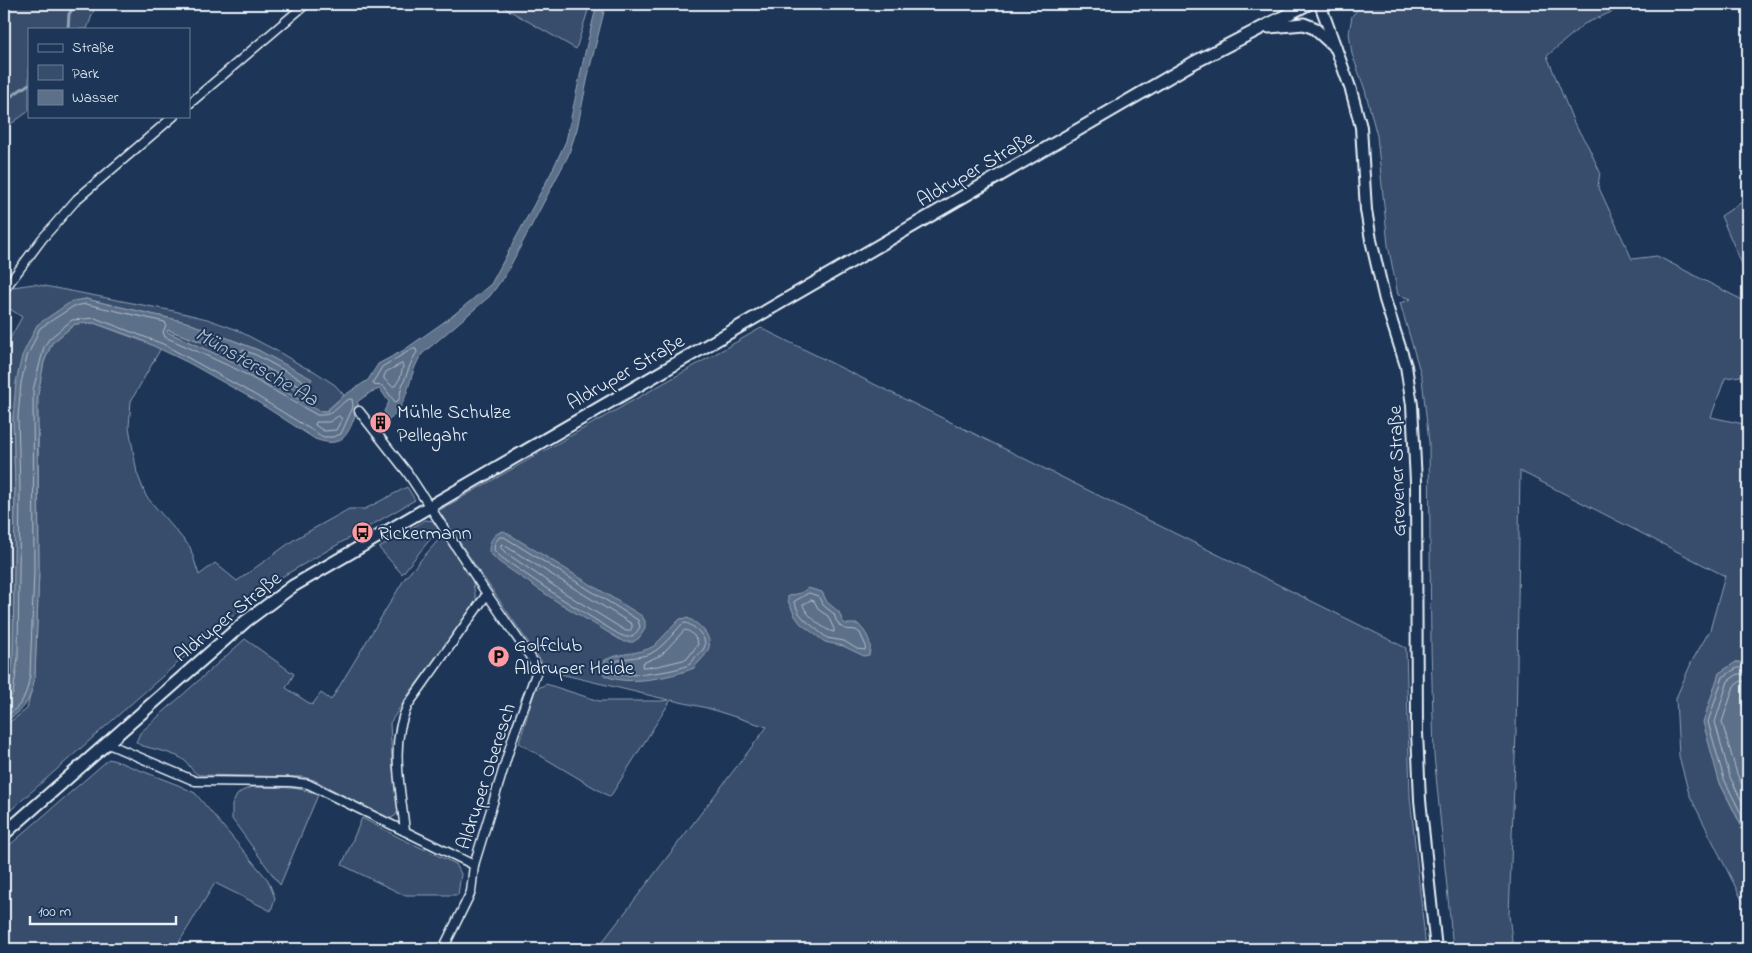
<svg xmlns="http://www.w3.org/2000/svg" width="1752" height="953" font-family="'Indie Flower',sans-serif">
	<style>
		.green { fill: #374d6c; stroke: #909fb2 }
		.water { fill: #5d7089; stroke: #95a4b5 }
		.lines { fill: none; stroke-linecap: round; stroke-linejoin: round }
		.shore { stroke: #b0bdcc; stroke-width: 1 }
		.stream { stroke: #95a4b5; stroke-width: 3 }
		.minor-casing { stroke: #e8f1f8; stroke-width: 11 }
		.tertiary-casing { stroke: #e8f1f8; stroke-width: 14 }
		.secondary-casing { stroke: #e8f1f8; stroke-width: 15 }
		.minor { stroke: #1d3557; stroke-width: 8 }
		.tertiary { stroke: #1d3557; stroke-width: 10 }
		.secondary { stroke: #1d3557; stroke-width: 11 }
		.labels { text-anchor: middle; stroke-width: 4; stroke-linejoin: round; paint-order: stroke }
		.street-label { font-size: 20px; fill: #e8f1f8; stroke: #1d3557 }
		.poi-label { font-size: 20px; fill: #e8f1f8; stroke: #1d3557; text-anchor: start }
		.water-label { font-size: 21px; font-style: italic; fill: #b7c4d1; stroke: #1d3557 }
	</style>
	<rect width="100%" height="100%" fill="#1d3557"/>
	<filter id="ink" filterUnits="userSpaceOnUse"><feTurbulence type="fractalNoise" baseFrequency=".02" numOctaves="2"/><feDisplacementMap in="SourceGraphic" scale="10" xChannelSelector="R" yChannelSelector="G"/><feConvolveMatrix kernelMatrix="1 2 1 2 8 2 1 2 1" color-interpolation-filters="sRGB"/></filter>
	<g filter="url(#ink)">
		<g class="green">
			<polygon points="4,4 96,4 87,29 29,29 29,111 4,129"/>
			<polygon points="498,4 590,4 576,49"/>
			<polygon points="1362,4 1630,4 1584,24 1547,56 1574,123 1588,146 1600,172 1598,186 1632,259 1657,256 1748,303 1748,375 1725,378 1711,417 1748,425 1748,663 1736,662 1719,781 1748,839 1748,920 1746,908 1689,794 1679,756 1676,698 1692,661 1710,630 1725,576 1520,471 1516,732 1509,915 1513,949 1453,949 1434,755 1431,646 1429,443 1422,378 1400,303 1411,299 1398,295 1388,245 1377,136 1365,90 1352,54 1349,33 1352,16"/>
			<polygon points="1748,198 1748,278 1721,216"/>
			<polygon points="34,284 174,311 207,319 235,329 277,351 304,367 314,371 335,385 344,395 326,411 319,411 238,364 167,332 168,330 224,350 302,394 311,379 258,350 186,322 86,299 72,302 13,417 15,487 13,658 8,693 4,698 4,349 22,317 4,305 4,296 13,287"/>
			<polygon points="94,323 161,348 131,401 129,427 137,473 146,496 190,547 199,575 215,563 237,581 295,539 349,509 365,509 407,487 415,500 278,579 207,637 4,816 4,725 14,719 27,709 35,675 39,571 38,390 44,362 52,343 75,324"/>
			<polygon points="761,328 1406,648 1410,796 1426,949 597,949 767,727 707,708 671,700 610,797 519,743 535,690 546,684 599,701 661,701 669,700 548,671 438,511"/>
			<path d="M 425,520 L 435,521 L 471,574 L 477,603 L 408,695 L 390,723 L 392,760 L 398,811 L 395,816 L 389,819 L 314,780 L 303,777 L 199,775 C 192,772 191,767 185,761 C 177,753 151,749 140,745 L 136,742 L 140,733 L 245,639 L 294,674 L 286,688 L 312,705 L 321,693 L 331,700 L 405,578 L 441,537 L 436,532 L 402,574 L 379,548 Z"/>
			<polygon points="109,759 119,762 178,785 195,793 268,880 275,898 271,911 215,883 175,949 4,949 4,850"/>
			<path d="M 252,787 C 275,788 297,785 318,795 L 280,885 L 232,819 L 232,805 L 237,795 L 242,791 Z"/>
			<polygon points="362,818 400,838 456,864 461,874 458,895 404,895 342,865"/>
		</g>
		<g class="water">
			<path d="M 597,4 L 606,4 L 590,67 L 577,129 L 568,156 L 506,274 L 490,296 L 422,354 C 407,375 411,403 389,420 L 384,411 L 389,402 L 380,389 L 371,392 L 357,402 L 359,406 C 349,429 347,451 315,439 L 253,399 L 189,363 L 139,339 L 94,323 L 85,323 L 75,324 L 52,343 L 44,362 L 37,400 L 39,571 L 35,675 C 30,701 27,709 4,722 L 4,698 L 8,693 L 13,658 L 15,487 L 13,417 L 16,382 L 22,356 L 37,325 L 72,301 L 86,299 L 186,322 L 258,350 L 312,379 L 302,394 L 224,350 L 168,330 L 167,332 L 238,364 L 319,411 L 327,411 L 343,396 L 368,380 L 378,364 L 404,350 L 451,317 L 491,284 L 551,173 L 566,141 L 586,48 Z"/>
			<path d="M 504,531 L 642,616 L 645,621 L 645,629 L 639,638 L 633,642 L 624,642 L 556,601 L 499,562 L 489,552 C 489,542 493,533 504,531 Z"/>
			<path d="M 808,588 L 822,592 L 827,602 L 839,612 L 843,622 L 846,624 L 858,624 C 867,633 873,643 869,655 L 864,656 L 843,646 L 825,642 L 801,624 L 795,616 L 788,601 L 788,596 L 801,593 Z"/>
			<path d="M 687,618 C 698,622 716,638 707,652 C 704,658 698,662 694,668 C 672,677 625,687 604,675 L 603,666 L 605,660 C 621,652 639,655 654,646 L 680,619 Z"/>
			<polygon points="1736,662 1748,663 1748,839 1719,781 1703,722 1719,673"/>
		</g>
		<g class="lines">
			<g class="shore">
				<path d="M 413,349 L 416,349 L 417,352 C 410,362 407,375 402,386 C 400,391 401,396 398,401 L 395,402 L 383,386 L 374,385 L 373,382 L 382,367 Z"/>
				<polygon points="243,350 256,355 302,380 303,383 301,386 298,386 242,354 241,352"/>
				<polygon points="402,364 403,367 400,378 395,386 392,386 384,379 384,376 386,372"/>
				<polygon points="339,416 342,419 336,430 324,431 315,425 316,422 329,422"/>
				<path d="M 500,537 L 504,537 L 638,620 L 640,627 C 632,640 627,639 615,632 L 559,597 L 502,558 L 494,550 L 495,543 Z"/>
				<polygon points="502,544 632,624 632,627 630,631 626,631 563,592 506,553 501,548"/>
				<polygon points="809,593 818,596 823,605 834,614 836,620 840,626 845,629 856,630 860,633 866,646 865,650 857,649 844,641 827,638 805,620 799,613 794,602"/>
				<path d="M 811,600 L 814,601 L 819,610 L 828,616 L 834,629 L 834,632 C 825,631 805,614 803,605 Z"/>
				<path d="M 686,623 C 695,626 710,639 703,650 C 701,652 699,653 697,655 C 694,658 693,662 690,664 C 678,672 620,679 609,672 L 608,666 C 614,658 639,658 650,654 C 662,648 673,634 682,624 Z"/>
				<path d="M 685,630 C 692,631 696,638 698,644 L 687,659 L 683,660 L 658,666 L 642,667 L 643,663 L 661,655 Z"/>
				<polyline points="1748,668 1737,668 1723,677 1708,722 1724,779 1748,828"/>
				<polyline points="1748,674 1738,674 1728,681 1715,722 1730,777 1748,814"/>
				<polyline points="1748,682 1741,681 1734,686 1722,722 1737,774 1748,797"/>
				<path d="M 4,701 L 8,700 L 13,694 L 18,658 L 20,487 L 18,417 L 21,383 L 27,357 L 40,328 L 74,306 L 86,304 L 165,322 L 166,325 L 163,332 L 165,337 L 236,369 L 317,415 C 338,417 340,399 352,399 L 353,407 L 341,434 L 333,437 L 323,437 L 255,395 L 163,344 L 95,318 L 72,320 L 49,339 L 44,347 L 33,390 L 34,571 L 30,675 C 26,696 23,706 4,717"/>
			</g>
			<g class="stream">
				<polyline points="68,29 69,14 76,4"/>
				<polyline points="4,101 29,84"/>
			</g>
			<defs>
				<g id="minor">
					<polyline points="189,104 306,4"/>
					<polyline points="4,290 42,239 77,199 174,116"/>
					<polyline points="359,411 407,472 487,594 538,668 514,734 474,865 471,892 443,949"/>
					<polyline points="106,743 195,781 290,782 308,784 474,865"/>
					<path d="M 405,831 C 401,791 389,742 408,705 L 487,594"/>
				</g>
				<polyline id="tertiary" points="1320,4 1351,90 1361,127 1366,210 1371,240 1385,300 1406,366 1412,405 1416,482 1417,732 1420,800 1436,949"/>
				<g id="secondary">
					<polyline points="1269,27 1304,24 1314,28 1335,47"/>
					<polyline points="4,834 246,621 293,586 1193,63 1308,4"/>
				</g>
			</defs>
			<use href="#minor" class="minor-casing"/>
			<use href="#tertiary" class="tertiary-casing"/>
			<use href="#secondary" class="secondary-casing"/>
			<use href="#minor" class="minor"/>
			<use href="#tertiary" class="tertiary"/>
			<use href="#secondary" class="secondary"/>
		</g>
	</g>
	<defs>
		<symbol id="building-disc" viewBox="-11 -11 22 22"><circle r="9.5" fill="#ff9aa2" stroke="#1d3557"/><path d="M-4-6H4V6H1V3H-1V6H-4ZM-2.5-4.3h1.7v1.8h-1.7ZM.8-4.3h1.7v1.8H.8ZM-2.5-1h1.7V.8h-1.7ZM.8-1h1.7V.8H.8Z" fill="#111"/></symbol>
		<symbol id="bus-disc" viewBox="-11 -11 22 22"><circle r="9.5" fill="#ff9aa2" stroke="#1d3557"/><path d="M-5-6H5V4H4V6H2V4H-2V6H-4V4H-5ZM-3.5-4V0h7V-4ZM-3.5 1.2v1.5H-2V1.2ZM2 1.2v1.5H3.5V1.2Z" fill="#111"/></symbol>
		<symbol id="parking-disc" viewBox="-11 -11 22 22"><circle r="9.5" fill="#ff9aa2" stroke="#1d3557"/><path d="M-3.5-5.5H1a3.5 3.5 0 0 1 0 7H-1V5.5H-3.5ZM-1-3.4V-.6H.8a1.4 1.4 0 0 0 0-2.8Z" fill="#111"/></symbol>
	</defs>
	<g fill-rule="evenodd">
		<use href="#building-disc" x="368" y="410" width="25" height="25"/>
		<use href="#bus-disc" x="350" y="520" width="25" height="25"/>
		<use href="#parking-disc" x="486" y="644" width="25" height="25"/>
	</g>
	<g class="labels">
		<g class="street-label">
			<text transform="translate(975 168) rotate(-30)" y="7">Aldruper Straße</text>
			<text transform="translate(625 371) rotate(-30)" y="7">Aldruper Straße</text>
			<text transform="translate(1396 471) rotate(-92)" y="7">Grevener Straße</text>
			<text transform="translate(227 616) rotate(-39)" y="7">Aldruper Straße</text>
			<text transform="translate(485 776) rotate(-72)" y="7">Aldruper Oberesch</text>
		</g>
		<g class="poi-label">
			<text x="397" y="418">Mühle Schulze<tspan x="397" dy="23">Pellegahr</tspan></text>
			<text x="378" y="539">Rickermann</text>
			<text x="514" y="651">Golfclub<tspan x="514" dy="23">Aldruper Heide</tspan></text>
		</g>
		<g class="water-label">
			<text transform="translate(257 366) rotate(30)" y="7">Münstersche Aa</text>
		</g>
	</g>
	<rect width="1752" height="953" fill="none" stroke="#1d3557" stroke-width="20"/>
	<rect x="10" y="10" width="1732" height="933" fill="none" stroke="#e8f1f8" stroke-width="2" filter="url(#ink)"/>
	<rect x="28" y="28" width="162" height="90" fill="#1d3557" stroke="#6e8097"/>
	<rect x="38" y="44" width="25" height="8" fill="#1d3557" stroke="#6e8097"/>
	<text x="72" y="52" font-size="15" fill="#e8f1f8">Straße</text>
	<rect x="38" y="65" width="25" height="15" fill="#374d6c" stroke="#6e8097"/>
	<text x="72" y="78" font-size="15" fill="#e8f1f8">Park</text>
	<rect x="38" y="90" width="25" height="15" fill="#5d7089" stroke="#6e8097"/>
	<text x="72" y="102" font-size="15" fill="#e8f1f8">Wasser</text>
	<path d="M30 916v8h146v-8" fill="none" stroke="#e8f1f8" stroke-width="2.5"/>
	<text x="38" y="916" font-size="15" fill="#e8f1f8" stroke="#1d3557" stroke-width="4" paint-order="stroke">100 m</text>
</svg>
